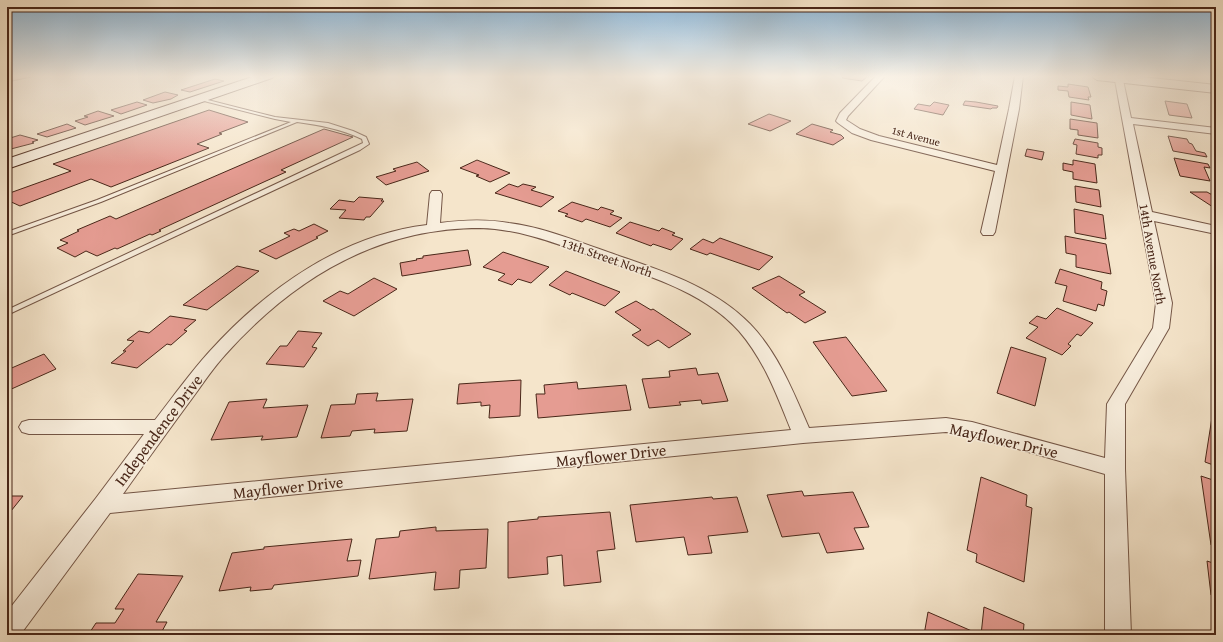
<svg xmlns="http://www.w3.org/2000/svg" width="1223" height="642" font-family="'Gentium Book Plus',serif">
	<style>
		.building { fill: #e59c92; stroke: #492719 }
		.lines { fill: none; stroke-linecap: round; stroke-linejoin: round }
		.service-casing { stroke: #745646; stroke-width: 2 }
		.minor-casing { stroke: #745646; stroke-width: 2 }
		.secondary-casing { stroke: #492719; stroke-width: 2 }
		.service { fill: #f8eedd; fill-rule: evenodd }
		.minor { fill: #f8eedd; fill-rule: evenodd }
		.secondary { fill: #f8eedd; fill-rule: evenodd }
		.labels { text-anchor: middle; stroke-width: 3; stroke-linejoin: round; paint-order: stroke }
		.far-street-label { font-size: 11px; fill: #492719; stroke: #f8eedd }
		.street-label { font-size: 13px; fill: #492719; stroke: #f8eedd }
		.near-street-label { font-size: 16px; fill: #492719; stroke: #f8eedd }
	</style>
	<rect width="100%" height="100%" fill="#f5e5cb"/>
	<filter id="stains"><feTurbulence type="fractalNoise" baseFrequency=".005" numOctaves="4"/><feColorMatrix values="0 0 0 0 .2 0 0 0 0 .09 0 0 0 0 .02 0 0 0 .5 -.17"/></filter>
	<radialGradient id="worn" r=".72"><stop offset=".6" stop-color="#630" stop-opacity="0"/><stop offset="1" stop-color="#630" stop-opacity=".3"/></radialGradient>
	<g class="building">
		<polygon points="14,76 36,76 7,82 7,78"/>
		<polygon points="844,76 874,76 867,77 862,81 842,78"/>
		<polygon points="215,79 224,81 190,92 181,90"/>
		<polygon points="1068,84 1088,87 1091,97 1088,97 1089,100 1069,97 1068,91 1058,90 1058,86 1068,87"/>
		<polygon points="165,92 178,95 171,99 153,103 143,100"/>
		<polygon points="965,101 976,102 998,106 997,108 992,108 991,109 963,105"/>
		<polygon points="1165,101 1187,104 1192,118 1169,115"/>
		<polygon points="137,102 147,105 121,114 111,110"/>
		<polygon points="934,102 949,105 943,115 914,109 918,104 930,106"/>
		<polygon points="1071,102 1090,105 1092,119 1071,115"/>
		<polygon points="209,110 248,122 219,133 222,134 197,144 209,148 111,187 91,179 20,206 7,200 7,194 71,171 53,164"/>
		<polygon points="98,111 114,116 85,125 75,121 88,117 84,116"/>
		<polygon points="769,114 791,121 770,131 748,124"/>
		<polygon points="1070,119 1097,123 1098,138 1078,135 1078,130 1070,129"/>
		<polygon points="67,124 76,128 47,137 37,134"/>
		<polygon points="812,124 833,130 830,132 841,135 844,138 833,145 796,134"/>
		<polygon points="324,129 353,137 281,170 286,172 266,181 159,230 161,231 152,235 150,234 117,249 115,248 97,256 86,251 75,257 57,248 68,243 60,240 79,231 77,230 110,216 116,219"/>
		<polygon points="20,135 38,140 32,142 34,143 7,150 7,143 11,142 7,141 7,139"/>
		<polygon points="1168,136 1187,139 1189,143 1192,144 1196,151 1205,153 1207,157 1173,151"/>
		<polygon points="1075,139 1098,143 1098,147 1102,148 1102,155 1098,155 1098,158 1076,154 1077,145 1073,144"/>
		<polygon points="1027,149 1044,152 1042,160 1025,156"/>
		<polygon points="1174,158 1208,164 1210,168 1204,167 1210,181 1180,176"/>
		<polygon points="477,160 510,173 490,182 476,176 479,175 460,168"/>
		<polygon points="1073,160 1095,164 1097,183 1073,179 1073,172 1063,170 1063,163 1073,165"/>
		<polygon points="417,162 429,171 386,185 376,177 396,171 393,169"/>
		<polygon points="509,184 518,187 523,184 536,187 531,190 554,197 541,207 495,193"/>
		<polygon points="1075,186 1099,190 1101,207 1076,202"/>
		<polygon points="1190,192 1207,192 1216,197 1216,209"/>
		<polygon points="359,197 383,199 381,201 384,201 370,217 366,217 364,220 339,218 346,210 330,209 339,200 354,202"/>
		<polygon points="572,202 598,210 601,207 614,211 610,214 622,218 610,227 586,219 582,222 565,216 568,214 558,211"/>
		<polygon points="1074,209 1103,215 1106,239 1075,233"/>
		<polygon points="630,222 659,231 662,228 675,233 672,235 683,239 671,250 653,244 651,246 616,233"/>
		<polygon points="314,224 328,231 316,237 318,238 276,259 259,251 290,236 284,233 294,229 299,231"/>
		<polygon points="1065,236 1106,244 1111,274 1076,267 1076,255 1066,253"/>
		<polygon points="720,238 773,257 759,270 710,253 707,255 690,249 703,239 713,243"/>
		<polygon points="468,250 471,265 402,276 400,263 417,260 416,259 423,258 423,256"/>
		<polygon points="503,252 549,267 531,283 518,279 512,285 498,280 505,274 483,267"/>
		<polygon points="237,266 259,271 207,310 183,305"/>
		<polygon points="1060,269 1102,282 1101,289 1107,291 1104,306 1098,304 1096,311 1063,301 1067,286 1055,283"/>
		<polygon points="566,271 620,292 605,306 572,293 570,295 549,285"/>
		<polygon points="779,276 805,292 799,295 826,312 805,323 789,312 787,313 752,288"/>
		<polygon points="374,278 397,289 354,316 323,301 340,291 348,294"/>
		<polygon points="636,301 651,310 653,309 691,334 669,348 658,340 648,346 632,335 641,330 615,312"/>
		<polygon points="1057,308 1093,323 1081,336 1077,334 1068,344 1071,346 1062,355 1026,338 1038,327 1029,323 1037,316 1046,319"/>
		<polygon points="170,316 196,320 184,330 187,331 171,345 167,344 137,368 111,363 126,351 123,351 134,341 127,340 139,331 149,333"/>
		<polygon points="298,331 322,333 312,347 317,348 304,367 266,364 280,346 287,346"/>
		<polygon points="846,337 887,391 852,396 813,342"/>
		<polygon points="1011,347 1046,358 1035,406 997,393"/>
		<polygon points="44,354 56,369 7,391 7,370"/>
		<polygon points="696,368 698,375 718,373 728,401 702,404 701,400 679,402 681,405 649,408 642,379 670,377 669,371"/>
		<polygon points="521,380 520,416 489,418 490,405 481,406 481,402 457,404 459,384"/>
		<polygon points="577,382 578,389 626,385 631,410 538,418 536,394 545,394 544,385"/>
		<polygon points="378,393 376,401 413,399 407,431 374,433 375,429 352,431 350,436 321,438 331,405 355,404 357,394"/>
		<polygon points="267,399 263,408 308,405 297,437 261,440 263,436 211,440 229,402"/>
		<polygon points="1213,411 1216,413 1216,466 1205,462"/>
		<polygon points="1201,476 1216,481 1216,547 1211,545"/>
		<polygon points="981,477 1027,495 1026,506 1032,508 1024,582 976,562 977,554 967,550"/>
		<polygon points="802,491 804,496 853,492 869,527 854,528 864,549 827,553 819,533 782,537 767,495"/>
		<polygon points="7,496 23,496 7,516"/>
		<polygon points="712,497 713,499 737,497 748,532 708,536 712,553 688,555 684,537 636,542 630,505"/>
		<polygon points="610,512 615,549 597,551 601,582 564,586 562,555 547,557 548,574 508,578 508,522 538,519 538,517"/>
		<polygon points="436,527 436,531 488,529 486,568 460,570 459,588 434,590 436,572 369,579 376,539 399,537 400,531"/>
		<polygon points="352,539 347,561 361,560 358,576 274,585 272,589 250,591 251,587 219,591 232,553 264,549 264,547"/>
		<polygon points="1207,561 1216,564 1216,597 1211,595"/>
		<polygon points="138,574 183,576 156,622 167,622 160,635 88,635 96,623 115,623 124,609 115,609"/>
		<polygon points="984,607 1024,624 1023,635 924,635 928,612 981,635"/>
	</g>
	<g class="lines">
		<defs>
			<path id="service" d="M 200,98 L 275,117 L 328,123 L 353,131 L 366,137 L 369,144 L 360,150 L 7,315 L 7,310 L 363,143 L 362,139 C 341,129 320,125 297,122 L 101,202 L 7,236 L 7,232 L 97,200 L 291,122 L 275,119 L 200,100 Z"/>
			<g id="minor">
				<polygon points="876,76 885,76 848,116 846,120 860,129 879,136 997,165 1009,109 1015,76 1023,76 1019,109 995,232 993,235 983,235 981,232 995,171 871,140 852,133 838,123 836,121 840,113"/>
				<path d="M 1119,77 L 1123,80 L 1131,118 L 1216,128 L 1216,134 L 1133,124 L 1152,212 L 1216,226 L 1216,234 L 1154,221 L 1172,303 L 1169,328 L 1125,404 L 1125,469 L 1131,635 L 1105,635 L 1105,474 L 972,436 L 946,432 L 803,443 L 110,513 L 20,635 L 7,635 L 7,612 L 96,498 L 144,434 L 29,434 L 22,432 L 19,427 L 22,422 L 29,420 L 155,420 C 173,397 190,373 210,351 C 266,289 342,235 427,225 L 430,194 L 432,191 L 440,191 L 442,194 L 440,223 C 463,220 486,219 509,223 C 542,227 573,240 605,251 C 655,269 711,284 750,324 C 778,353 793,391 809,428 L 946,418 L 972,422 L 1105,458 L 1107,404 L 1153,328 L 1156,303 L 1115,80 ZM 480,228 C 521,229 557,244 594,257 C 645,275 702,290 739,331 C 764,360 777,395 791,430 L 123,494 C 147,460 171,427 196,393 C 205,380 214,367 225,355 C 293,279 376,228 480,228 Z"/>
			</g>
			<g id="secondary">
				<polygon points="255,76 274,76 272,78 7,169 7,159"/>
				<polygon points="1091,76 1133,76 1216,85 1216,93 1097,80"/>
			</g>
		</defs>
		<use href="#service" class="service-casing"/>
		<use href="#minor" class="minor-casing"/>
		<use href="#secondary" class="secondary-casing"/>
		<use href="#service" class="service"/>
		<use href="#minor" class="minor"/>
		<use href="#secondary" class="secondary"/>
	</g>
	<linearGradient id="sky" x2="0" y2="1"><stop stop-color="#8cb7d9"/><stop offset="0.46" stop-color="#faf3e8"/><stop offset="1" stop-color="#faf3e8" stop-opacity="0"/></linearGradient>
	<rect width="1223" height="166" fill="url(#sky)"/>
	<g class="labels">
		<g class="far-street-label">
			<text transform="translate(916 136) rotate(15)" y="4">1st Avenue</text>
		</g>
		<g class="street-label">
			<text transform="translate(1153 254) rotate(80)" y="5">14th Avenue North</text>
			<text transform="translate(607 257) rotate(19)" y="5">13th Street North</text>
		</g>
		<g class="near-street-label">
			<text transform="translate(158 430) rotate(-53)" y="6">Independence Drive</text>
			<text transform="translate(1004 440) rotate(13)" y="6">Mayflower Drive</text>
			<text transform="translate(611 455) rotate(-6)" y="6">Mayflower Drive</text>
			<text transform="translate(288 487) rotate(-6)" y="6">Mayflower Drive</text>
		</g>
	</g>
	<rect width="1223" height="642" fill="none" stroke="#f5e5cb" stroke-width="24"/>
	<rect x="8" y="8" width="1207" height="626" fill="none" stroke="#492719" stroke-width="2"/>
	<rect x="12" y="12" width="1199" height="618" fill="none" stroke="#492719"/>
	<rect width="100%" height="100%" filter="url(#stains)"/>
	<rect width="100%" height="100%" fill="url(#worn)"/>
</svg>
